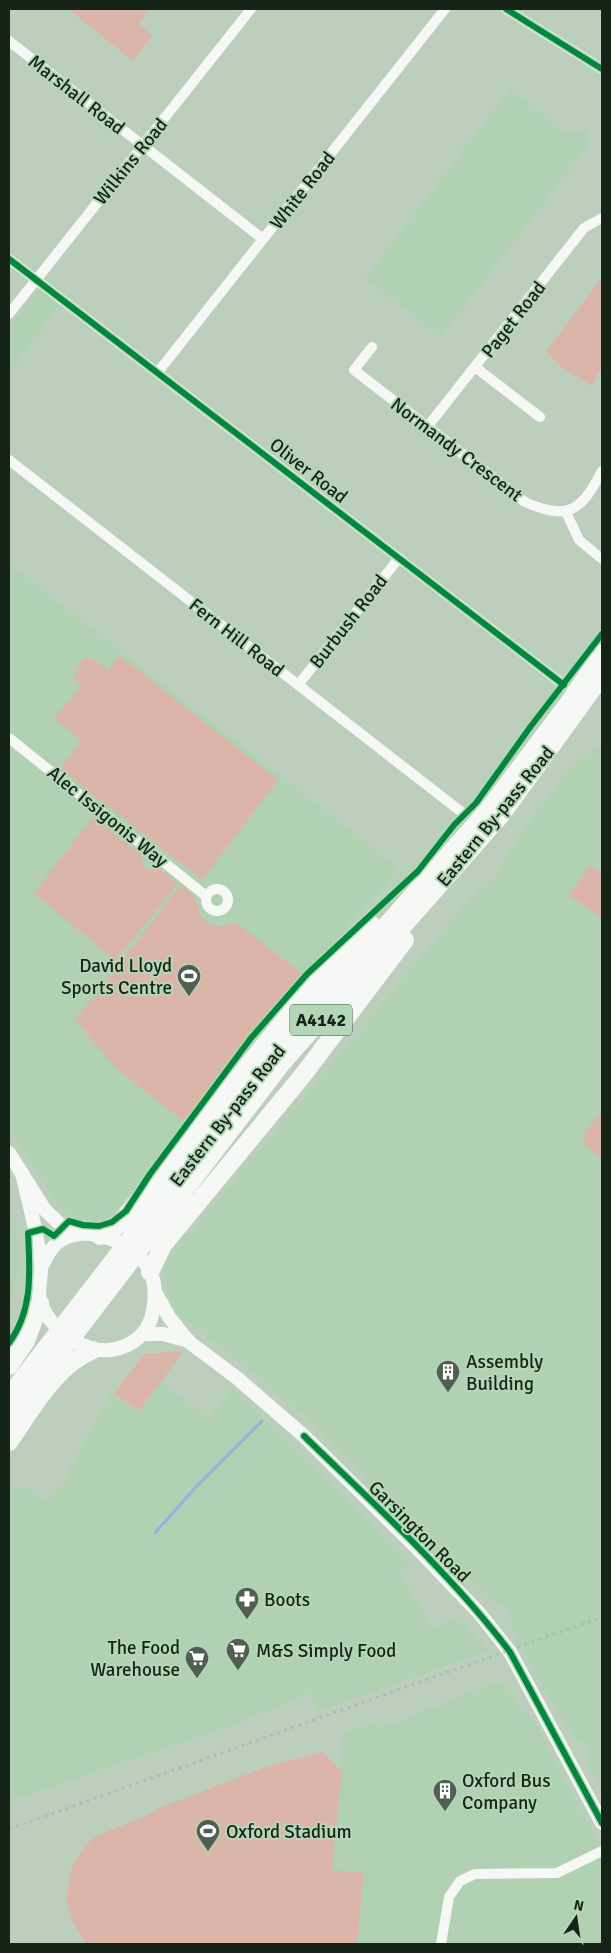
<svg xmlns="http://www.w3.org/2000/svg" width="611" height="1953" font-family="Signika,sans-serif">
	<style>
		.built { fill: #b1d1b3 }
		.green { fill: #dbb6a8 }
		.lines { fill: none; stroke-linecap: round; stroke-linejoin: round }
		.stream { stroke: #96b2e4; stroke-width: 3 }
		.street { stroke: #f5f8f5; stroke-width: 10 }
		.secondary { stroke: #f5f8f5; stroke-width: 14 }
		.highway { stroke: #f5f8f5; stroke-width: 18 }
		.rail { stroke: #b3b8b4; stroke-width: 3; stroke-dasharray: 2.5 5; stroke-linecap: butt }
		.cycleway-casing { stroke: #b4d7b7; stroke-width: 9 }
		.cycleway { stroke: #00873e; stroke-width: 6 }
		.labels { text-anchor: middle; stroke-width: 4; stroke-linejoin: round; paint-order: stroke }
		.shield { fill: #b4d7b7; stroke: #455947; stroke-width: 1 }
		.shield-label { font-size: 18px; font-weight: bold; fill: #162317 }
		.street-label { font-size: 19px; fill: #162317; stroke: #b4d7b7 }
		.poi-label { font-size: 19px; fill: #162317; stroke: #b4d7b7; text-anchor: start }
	</style>
	<rect width="100%" height="100%" fill="#bccfbd"/>
	<g class="built">
		<polygon points="510,89 564,132 588,131 588,146 441,337 365,278"/>
		<polygon points="40,288 62,303 9,372 9,328"/>
		<polygon points="9,564 400,869 252,1033 118,1209 106,1218 97,1221 80,1221 60,1209 9,1128"/>
		<polygon points="602,743 602,1790 587,1764 591,1752 583,1739 573,1737 517,1642 509,1611 490,1599 309,1420 244,1365 176,1313 167,1290 164,1270 171,1256 477,890 493,881 502,868 505,856 569,769"/>
		<polygon points="9,1199 20,1254 9,1321"/>
		<polygon points="160,1382 209,1418 232,1389 413,1562 399,1571 432,1628 459,1616 488,1651 317,1712 311,1693 241,1722 9,1801 9,1486 30,1489 47,1502 72,1474 69,1470 112,1393 139,1411"/>
		<polygon points="496,1682 505,1683 517,1703 533,1719 602,1849 602,1944 357,1944 364,1874 332,1870 343,1734 378,1721 391,1725"/>
	</g>
	<g class="green">
		<polygon points="68,9 150,9 139,23 152,36 133,61"/>
		<polygon points="600,280 602,282 602,366 592,386 563,368 546,352"/>
		<polygon points="119,655 278,780 202,880 60,769 81,740 54,718 82,686 73,678 84,658 92,658 108,671"/>
		<polygon points="93,817 144,857 141,864 150,871 155,865 178,884 115,961 34,893"/>
		<polygon points="590,865 602,874 602,918 569,895"/>
		<path d="M 181,885 C 185,888 190,891 193,895 C 205,912 193,923 222,927 L 235,922 L 303,974 L 183,1121 L 117,1069 L 75,1020 Z"/>
		<polygon points="602,1111 602,1160 583,1142 585,1132"/>
		<polygon points="184,1351 139,1411 114,1394 144,1354"/>
		<polygon points="321,1752 342,1771 332,1870 364,1873 357,1944 86,1944 73,1922 66,1900 72,1865 92,1838 152,1813 159,1808 266,1767"/>
	</g>
	<g class="lines">
		<polyline class="stream" points="155,1533 195,1488 262,1421"/>
		<g class="street">
			<polyline points="506,9 602,69"/>
			<polyline points="9,41 263,239"/>
			<polyline points="9,259 564,685"/>
			<polyline points="9,314 251,9"/>
			<path d="M 372,347 L 354,370 L 525,502 C 569,521 581,511 602,471"/>
			<polyline points="475,367 540,417"/>
			<polyline points="158,372 445,9"/>
			<polyline points="428,426 584,228 602,218"/>
			<polyline points="9,460 464,814"/>
			<polyline points="566,512 579,540 602,559"/>
			<polyline points="298,685 399,558"/>
			<polyline points="9,738 206,896"/>
			<circle cx="217" cy="900" r="11"/>
			<polyline points="441,1944 449,1897 460,1881 475,1874 557,1873 602,1851"/>
		</g>
		<g class="secondary">
			<polyline points="9,1153 45,1210 63,1227 82,1233"/>
			<path d="M 22,1173 C 29,1204 38,1234 41,1266 C 42,1278 36,1292 41,1304 C 53,1332 89,1358 120,1348 C 138,1342 150,1329 153,1311 C 155,1297 156,1286 151,1273 C 139,1244 84,1220 57,1243 C 49,1250 45,1259 41,1268"/>
			<polyline points="156,1294 169,1317 189,1342 237,1378 304,1436 415,1546 480,1614 510,1652 602,1823"/>
			<polyline points="143,1334 163,1334 189,1341"/>
		</g>
		<g class="highway">
			<polyline points="100,1236 112,1231 120,1223 313,985 372,925"/>
			<polyline points="150,1272 163,1245 303,1075 405,940"/>
			<polyline points="9,1366 26,1341 40,1303"/>
			<polyline points="9,1396 272,1055 488,810 570,701 602,653"/>
			<polyline points="9,1420 282,1063 501,815 602,676"/>
			<path d="M 9,1442 C 32,1409 55,1366 93,1350"/>
		</g>
		<polyline class="rail" points="9,1829 602,1617"/>
		<defs>
			<g id="cycleway">
				<polyline points="506,9 602,69"/>
				<polyline points="9,259 564,685"/>
				<path d="M 9,1343 C 33,1310 30,1272 28,1233 L 43,1229 L 54,1236 L 69,1221 L 83,1225 L 99,1226 L 112,1222 L 126,1211 L 150,1174 L 251,1038 L 307,974 L 418,871 L 454,825 L 476,803 L 531,726 L 602,634"/>
				<path d="M 304,1436 C 375,1505 450,1573 510,1652 L 602,1823"/>
			</g>
		</defs>
		<use href="#cycleway" class="cycleway-casing"/>
		<use href="#cycleway" class="cycleway"/>
	</g>
	<defs>
		<symbol id="stadium-pin" viewBox="-11 -11 22 30"><path d="M0 17L-7.5 6A9.5 9.5 0 1 1 7.5 6Z" fill="#505f51" stroke="#b4d7b7"/><path d="M0-5a6.5 5 0 1 0 0 10a6.5 5 0 1 0 0-10ZM-3.5-1.8h7v3.6h-7Z" fill="#fff"/></symbol>
		<symbol id="building-pin" viewBox="-11 -11 22 30"><path d="M0 17L-7.5 6A9.5 9.5 0 1 1 7.5 6Z" fill="#505f51" stroke="#b4d7b7"/><path d="M-4-6H4V6H1V3H-1V6H-4ZM-2.5-4.3h1.7v1.8h-1.7ZM.8-4.3h1.7v1.8H.8ZM-2.5-1h1.7V.8h-1.7ZM.8-1h1.7V.8H.8Z" fill="#fff"/></symbol>
		<symbol id="pharmacy-pin" viewBox="-11 -11 22 30"><path d="M0 17L-7.5 6A9.5 9.5 0 1 1 7.5 6Z" fill="#505f51" stroke="#b4d7b7"/><path d="M-2-6h4v4h4v4h-4v4h-4v-4h-4v-4h4Z" fill="#fff"/></symbol>
		<symbol id="supermarket-pin" viewBox="-11 -11 22 30"><path d="M0 17L-7.5 6A9.5 9.5 0 1 1 7.5 6Z" fill="#505f51" stroke="#b4d7b7"/><path d="M-6-5.5h2.5l.6 2H6L4.5 2H-2.5L-4.4-4H-6ZM-1.5 3.2a1.3 1.3 0 1 0 .1 0ZM3 3.2a1.3 1.3 0 1 0 .1 0Z" fill="#fff"/></symbol>
	</defs>
	<g fill-rule="evenodd">
		<use href="#stadium-pin" x="175" y="962" width="28" height="38"/>
		<use href="#building-pin" x="434" y="1358" width="28" height="38"/>
		<use href="#pharmacy-pin" x="233" y="1585" width="28" height="38"/>
		<use href="#supermarket-pin" x="224" y="1636" width="28" height="38"/>
		<use href="#supermarket-pin" x="183" y="1644" width="28" height="38"/>
		<use href="#building-pin" x="431" y="1777" width="28" height="38"/>
		<use href="#stadium-pin" x="194" y="1817" width="28" height="38"/>
	</g>
	<g class="labels">
		<rect class="shield" x="290" y="1004.5" width="62" height="31" rx="4"/>
		<g class="shield-label">
			<text x="321" y="1026">A4142</text>
		</g>
		<g class="street-label">
			<text transform="translate(77 94) rotate(38)" y="7">Marshall Road</text>
			<text transform="translate(130 161) rotate(-51)" y="7">Wilkins Road</text>
			<text transform="translate(302 190) rotate(-52)" y="7">White Road</text>
			<text transform="translate(513 319) rotate(-52)" y="7">Paget Road</text>
			<text transform="translate(457 449) rotate(37)" y="7">Normandy Crescent</text>
			<text transform="translate(309 470) rotate(38)" y="7">Oliver Road</text>
			<text transform="translate(348 621) rotate(-52)" y="7">Burbush Road</text>
			<text transform="translate(237 637) rotate(38)" y="7">Fern Hill Road</text>
			<text transform="translate(108 816) rotate(39)" y="7">Alec Issigonis Way</text>
			<text transform="translate(495 816) rotate(-51)" y="7">Eastern By-pass Road</text>
			<text transform="translate(227 1115) rotate(-52)" y="7">Eastern By-pass Road</text>
			<text transform="translate(420 1531) rotate(45)" y="7">Garsington Road</text>
		</g>
		<g class="poi-label">
			<text x="172" y="972" text-anchor="end">David Lloyd<tspan x="172" dy="22">Sports Centre</tspan></text>
			<text x="466" y="1368">Assembly<tspan x="466" dy="22">Building</tspan></text>
			<text x="264" y="1606">Boots</text>
			<text x="180" y="1654" text-anchor="end">The Food<tspan x="180" dy="22">Warehouse</tspan></text>
			<text x="256" y="1657">M&amp;S Simply Food</text>
			<text x="462" y="1787">Oxford Bus<tspan x="462" dy="22">Company</tspan></text>
			<text x="226" y="1838">Oxford Stadium</text>
		</g>
	</g>
	<rect width="611" height="1953" fill="none" stroke="#162317" stroke-width="20"/>
	<g transform="translate(576 1918) rotate(13)" stroke="#b4d7b7" stroke-width="4" paint-order="stroke">
	<path d="M0-4L9 19L0 12L-9 19Z" fill="#162317"/>
	<text y="-8" font-size="14" font-weight="bold" text-anchor="middle" fill="#162317">N</text>
	</g>
</svg>
